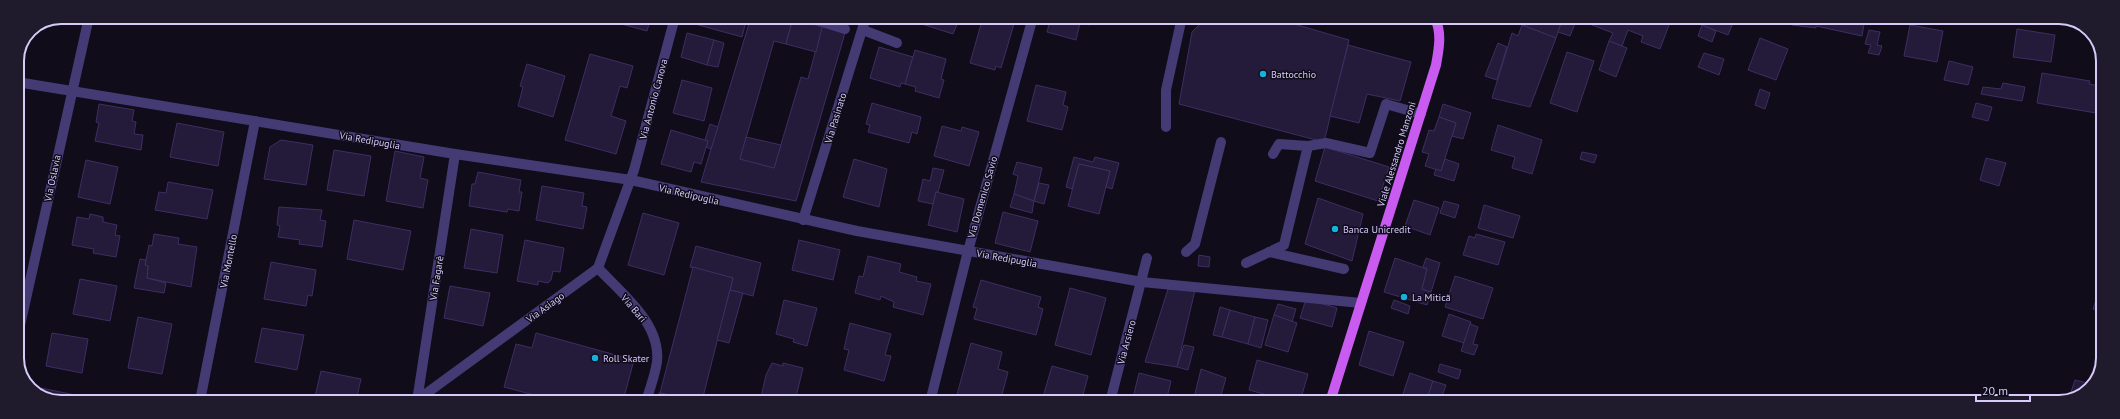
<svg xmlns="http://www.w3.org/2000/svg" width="2120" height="419" font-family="'PT Sans',sans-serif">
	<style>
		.building { fill: #241a39; stroke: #3e2e63 }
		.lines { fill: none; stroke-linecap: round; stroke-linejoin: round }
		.minor { stroke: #443b75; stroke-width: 10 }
		.major { stroke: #c95bf0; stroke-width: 10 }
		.poi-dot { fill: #14b2dc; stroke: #100c1a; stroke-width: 1.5 }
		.labels { text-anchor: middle; stroke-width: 3; stroke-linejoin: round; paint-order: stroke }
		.poi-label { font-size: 10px; fill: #d5cafa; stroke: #100c1a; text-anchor: start }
		.street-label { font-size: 10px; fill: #d5cafa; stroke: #100c1a }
		.rim { fill: none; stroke: #d5cafa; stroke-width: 2 }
	</style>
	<rect width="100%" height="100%" fill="#100c1a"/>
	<g class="building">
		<polygon points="601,17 620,17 618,23 600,19"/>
		<polygon points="620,17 651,17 647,31 618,23"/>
		<polygon points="697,17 747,17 742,37 695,24"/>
		<polygon points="751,17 793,18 786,44 774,41 740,159 774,168 801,77 808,79 822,27 845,33 796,201 701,182"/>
		<polygon points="921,17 960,17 953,34 922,24 924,18"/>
		<polygon points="983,17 1016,17 1001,68 996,66 995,70 970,63"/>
		<polygon points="1051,17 1092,17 1090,25 1080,23 1076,40 1047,32"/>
		<polygon points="1202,17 1270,17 1349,40 1324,142 1179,104 1192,32 1201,23"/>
		<polygon points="793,18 822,27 816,52 786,44"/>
		<polygon points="1520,18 1563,18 1556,38 1522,25 1525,19"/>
		<polygon points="1563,18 1576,21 1570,36 1558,32"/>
		<polygon points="1589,18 1651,18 1669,25 1660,49 1641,42 1643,36 1628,30 1622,46 1609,41 1613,33 1587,23"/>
		<polygon points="1701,18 1735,18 1728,35 1699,24"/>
		<polygon points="1793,18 1865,18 1862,36 1816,26 1816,28 1792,25"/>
		<polygon points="1522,25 1556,38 1530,107 1492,98 1512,33 1518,36"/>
		<polygon points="1702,25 1716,31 1712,42 1698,36"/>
		<polygon points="1910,25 1943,31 1937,62 1904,56"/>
		<polygon points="2017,29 2055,35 2051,62 2013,57"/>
		<polygon points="1869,30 1880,32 1877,45 1882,46 1879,55 1868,53 1871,45 1865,44"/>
		<polygon points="687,33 714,40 707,65 681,57"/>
		<polygon points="1760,38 1788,49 1776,80 1748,70"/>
		<polygon points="714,40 724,43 718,67 707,65"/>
		<polygon points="1609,41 1627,48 1616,77 1599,70"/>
		<polygon points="1498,43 1507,47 1497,80 1485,76"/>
		<polygon points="1348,45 1411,62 1400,101 1367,94 1359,123 1330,116"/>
		<polygon points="879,47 913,57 905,84 901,83 900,87 870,78"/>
		<polygon points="915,50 946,59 941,79 944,80 939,98 915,91 916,87 905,84"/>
		<polygon points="1567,52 1594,61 1577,112 1550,103"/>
		<polygon points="1704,53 1724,59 1719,75 1698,67"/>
		<polygon points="590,54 633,66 627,88 620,86 611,116 626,121 616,154 565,140"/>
		<polygon points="1949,61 1973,67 1968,85 1944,80"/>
		<polygon points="527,64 565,76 553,117 518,106 523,87 520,86"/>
		<polygon points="2042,73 2090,81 2089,84 2100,86 2096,113 2037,103"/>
		<polygon points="682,80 712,88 704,121 673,113"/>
		<polygon points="2003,83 2025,87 2022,101 1981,94 1983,87 2001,89"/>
		<polygon points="1036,85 1066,92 1063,105 1068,107 1062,130 1027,121"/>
		<polygon points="1760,89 1770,93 1765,109 1755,105"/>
		<polygon points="872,103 921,117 917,134 912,132 909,143 868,132 870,125 866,124"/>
		<polygon points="1976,103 1992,107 1988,121 1972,117"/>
		<polygon points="99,104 134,110 132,121 136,122 134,134 143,135 141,150 95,141 99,123 96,122"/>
		<polygon points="1443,104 1471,113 1463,139 1452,136 1456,123 1439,117"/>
		<polygon points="1439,117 1456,123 1441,171 1425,166 1429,154 1422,152 1429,130 1434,131"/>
		<polygon points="177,123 224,132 218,166 170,157"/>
		<polygon points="710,124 718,127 711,149 706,147 708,141 705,140"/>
		<polygon points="1498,125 1542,140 1532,174 1512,168 1515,157 1491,150"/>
		<polygon points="942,126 961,131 962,127 979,132 969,166 934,156"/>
		<polygon points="671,130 708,141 701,164 694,162 691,172 661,164"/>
		<polygon points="746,137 781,145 774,168 740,159"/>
		<polygon points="281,140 313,145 306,185 264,179 270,147"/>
		<polygon points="1325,147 1389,167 1378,201 1315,181"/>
		<polygon points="334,150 371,156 364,196 327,190"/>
		<polygon points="395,151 424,157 420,178 428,180 423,208 386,201"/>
		<polygon points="1582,152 1597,155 1594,163 1580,159"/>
		<polygon points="1074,157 1093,162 1095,157 1119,163 1112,189 1106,187 1110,171 1079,164 1072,189 1066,187"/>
		<polygon points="1986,158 2006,163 1999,186 1980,180"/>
		<polygon points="854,159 887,169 879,207 843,197"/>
		<polygon points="1445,159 1459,164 1454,181 1434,175 1436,169 1441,171"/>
		<polygon points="86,160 118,167 110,204 78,197"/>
		<polygon points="1017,162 1042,168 1034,201 1014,194 1018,176 1013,174"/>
		<polygon points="1079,164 1110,171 1099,214 1068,206"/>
		<polygon points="933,168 944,170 938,192 936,192 933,204 918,201 923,179 930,181"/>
		<polygon points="478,172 521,180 519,192 522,192 519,211 508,209 507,212 469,206 472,184 475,184"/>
		<polygon points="168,182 213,190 207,219 155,210 159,192 166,193"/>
		<polygon points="1039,183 1049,185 1044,204 1034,201"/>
		<polygon points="542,186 584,193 582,206 587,207 583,229 536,220"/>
		<polygon points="936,192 964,199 957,232 928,225"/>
		<polygon points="1014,194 1034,201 1032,213 1010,207"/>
		<polygon points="1318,198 1363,214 1352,261 1305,244"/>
		<polygon points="1414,200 1439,208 1430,235 1405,226"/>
		<polygon points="1444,201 1459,205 1455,218 1440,213"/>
		<polygon points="1484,205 1520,216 1513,238 1478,228"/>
		<polygon points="279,207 322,210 320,220 326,221 322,247 299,244 300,240 278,237 280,226 277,225"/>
		<polygon points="1003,212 1038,221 1030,252 995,243"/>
		<polygon points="643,213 679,223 664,275 628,265"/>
		<polygon points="90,214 103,217 103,222 117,225 115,235 120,236 116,257 93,253 94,249 72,245 77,217 89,219"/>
		<polygon points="354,220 411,231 403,270 347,259"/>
		<polygon points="471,229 503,235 497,273 464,268"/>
		<polygon points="154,234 179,238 178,244 197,247 191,287 147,278 148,266 145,265 149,245 152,246"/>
		<polygon points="1476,234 1505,242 1498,265 1463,255 1469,236 1475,238"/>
		<polygon points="525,240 564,248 560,272 553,271 551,280 548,283 538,281 538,285 517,281"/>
		<polygon points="799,240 840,250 833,280 792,270"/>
		<polygon points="696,246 761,263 753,296 730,290 733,278 690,267"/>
		<polygon points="1199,255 1210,257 1209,267 1198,266"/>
		<polygon points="868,256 901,264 899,272 917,277 916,281 931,284 923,315 893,307 894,302 881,296 880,300 855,293 859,276 863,277"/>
		<polygon points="1395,258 1427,269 1422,289 1431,292 1427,305 1384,292"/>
		<polygon points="1426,258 1440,263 1431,292 1422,289 1427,269 1423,267"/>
		<polygon points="140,259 146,260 145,265 148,266 147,278 166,283 164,293 134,288"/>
		<polygon points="271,262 316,270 312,296 308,295 306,306 264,299"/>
		<polygon points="693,267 733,278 702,401 692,401 660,393"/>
		<polygon points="1455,276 1493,288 1483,319 1445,307"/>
		<polygon points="80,279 117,286 110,321 73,314"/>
		<polygon points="981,280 1041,297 1038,307 1043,309 1036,335 974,319 977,308 973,307"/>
		<polygon points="2102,281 2102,312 2093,309"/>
		<polygon points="450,286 490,293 483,326 444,318"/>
		<polygon points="1070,288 1106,298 1091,355 1055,345"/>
		<polygon points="1168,289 1195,290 1177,367 1145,362"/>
		<polygon points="730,290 743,293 729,343 717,340"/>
		<polygon points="1306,299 1337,308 1332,327 1300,318"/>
		<polygon points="784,300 817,308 807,346 793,342 794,339 776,334"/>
		<polygon points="1394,300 1410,306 1408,314 1391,308"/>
		<polygon points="1278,304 1296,309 1292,322 1274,315"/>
		<polygon points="1220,307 1230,310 1222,337 1213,335"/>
		<polygon points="1230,310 1255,317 1248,344 1222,337"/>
		<polygon points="1449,314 1471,322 1464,343 1442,336"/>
		<polygon points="1274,315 1297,323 1288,352 1265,345"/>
		<polygon points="138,317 172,324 162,374 128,368"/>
		<polygon points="1255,317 1268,320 1261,348 1248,344"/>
		<polygon points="850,323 891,334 885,355 891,356 884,381 844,370 849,350 844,349"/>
		<polygon points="1470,324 1478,327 1473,344 1478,345 1474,355 1461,351"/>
		<polygon points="262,328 304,335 297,370 255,362"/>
		<polygon points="1369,331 1404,342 1393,376 1359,365"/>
		<polygon points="52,333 88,339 82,373 46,366"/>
		<polygon points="536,333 634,360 623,401 556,401 504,387 516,344 532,348"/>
		<polygon points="971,343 1002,352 998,369 1008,372 1000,402 955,402"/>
		<polygon points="1184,345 1194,347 1188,370 1177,367"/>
		<polygon points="1257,360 1308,374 1300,402 1293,402 1249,390"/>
		<polygon points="772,363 783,366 783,363 803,368 795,401 783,399 780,401 761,397 766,375"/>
		<polygon points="1440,364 1461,370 1458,379 1438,372"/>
		<polygon points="1052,366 1088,376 1081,402 1060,402 1043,397"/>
		<polygon points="1201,369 1226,378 1219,402 1193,402"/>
		<polygon points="321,371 361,379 356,401 314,401"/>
		<polygon points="1139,373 1171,381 1166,402 1132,402"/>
		<polygon points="1410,373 1433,381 1426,402 1416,402 1402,397"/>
		<polygon points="2075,380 2091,384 2088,391 2069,398"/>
		<polygon points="1433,381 1446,385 1440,402 1426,402"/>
		<polygon points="41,388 85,397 84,401 53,401 40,394"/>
		<polygon points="659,393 660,393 692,401 657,401"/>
		<polygon points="661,393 692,401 659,401"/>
		<polygon points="1347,394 1370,401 1345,402"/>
		<polygon points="453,395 476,401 452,401"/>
		<polygon points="121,396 146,401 120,401"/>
	</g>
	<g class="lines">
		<g class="minor">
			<polyline points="808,17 845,29"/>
			<polyline points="863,30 897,43"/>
			<polyline points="17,82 455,154 631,180 857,231 1142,282 1361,303"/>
			<polyline points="1166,127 1166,90 1182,17"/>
			<polyline points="1273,154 1279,144 1308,146 1326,143 1370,153 1386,104 1421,114"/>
			<polyline points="803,220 866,17"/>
			<polyline points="1186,252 1195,244 1221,142"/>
			<polyline points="1269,252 1344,269"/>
			<polyline points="1246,263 1284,245 1308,146"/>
			<path d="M 598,268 C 622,294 661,323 657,362 C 655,375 650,389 646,401"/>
			<polyline points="17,339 89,17"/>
			<polyline points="200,401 255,121"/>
			<polyline points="416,401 598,268 634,170 675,17"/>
			<polyline points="417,401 455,154"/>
			<polyline points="930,402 968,251 1033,17"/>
			<polyline points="1110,402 1147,258"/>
		</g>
		<g class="major">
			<polyline points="2059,18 2069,19"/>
			<path d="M 1330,402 L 1436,65 C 1439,49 1442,33 1435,18"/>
		</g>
	</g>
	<g class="poi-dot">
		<circle cx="1263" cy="74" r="4"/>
		<circle cx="1335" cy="229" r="4"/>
		<circle cx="1404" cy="297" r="4"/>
		<circle cx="595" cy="358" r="4"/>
	</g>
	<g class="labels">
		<g class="poi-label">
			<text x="1271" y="78">Battocchio</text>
			<text x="1343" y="233">Banca Unicredit</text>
			<text x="1412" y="301">La Mitică</text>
			<text x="603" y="362">Roll Skater</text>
		</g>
		<g class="street-label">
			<text transform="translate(653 99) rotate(-75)" y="4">Via Antonio Canova</text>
			<text transform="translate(835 118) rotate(-73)" y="4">Via Pasinato</text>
			<text transform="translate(370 140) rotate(10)" y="4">Via Redipuglia</text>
			<text transform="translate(1396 154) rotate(-73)" y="4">Viale Alessandro Manzoni</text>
			<text transform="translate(52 178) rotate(-78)" y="4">Via Oslavia</text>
			<text transform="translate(689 194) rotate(13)" y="4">Via Redipuglia</text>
			<text transform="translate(982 197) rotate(-74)" y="4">Via Domenico Savio</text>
			<text transform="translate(1007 258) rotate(10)" y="4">Via Redipuglia</text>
			<text transform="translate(228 261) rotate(-79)" y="4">Via Montello</text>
			<text transform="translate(436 278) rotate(-81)" y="4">Via Fagarè</text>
			<text transform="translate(545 307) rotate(-36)" y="4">Via Asiago</text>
			<text transform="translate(634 308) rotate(49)" y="4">Via Bari</text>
			<text transform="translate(1126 342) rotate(-75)" y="4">Via Arsiero</text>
		</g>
	</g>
	<path d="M0 0H2120V419H0ZM61 24H2059A37 37 0 0 1 2096 61V358A37 37 0 0 1 2059 395H61A37 37 0 0 1 24 358V61A37 37 0 0 1 61 24Z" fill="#201b2c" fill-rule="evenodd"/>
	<path class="rim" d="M61 24H2059A37 37 0 0 1 2096 61V358A37 37 0 0 1 2059 395H61A37 37 0 0 1 24 358V61A37 37 0 0 1 61 24Z"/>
	<path d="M1976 395v6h54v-6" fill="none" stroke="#d5cafa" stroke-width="2"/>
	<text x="1982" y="395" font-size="12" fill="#d5cafa" stroke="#100c1a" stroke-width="3" paint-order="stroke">20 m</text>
</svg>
